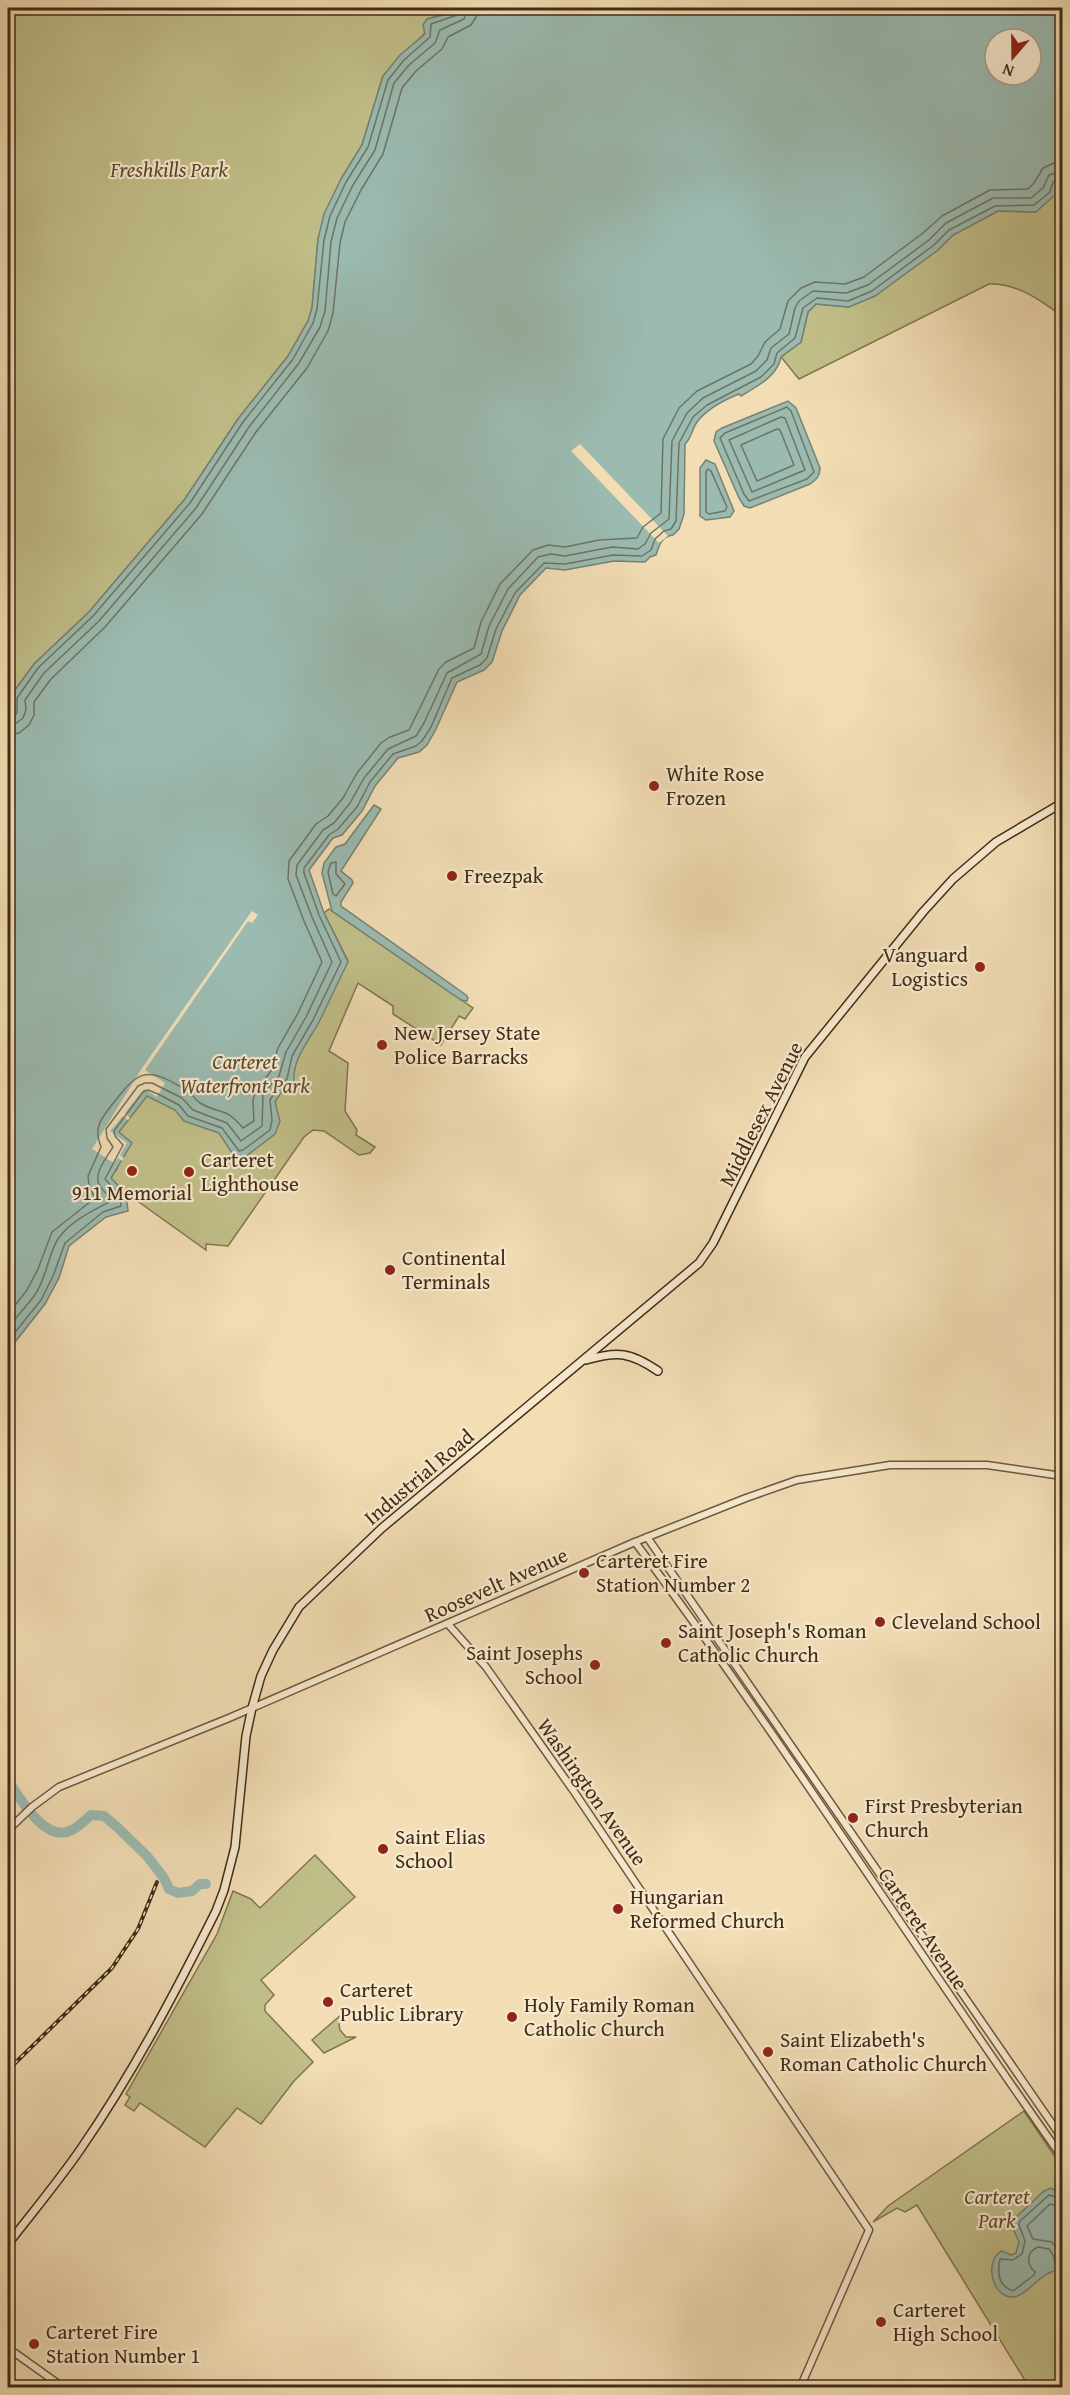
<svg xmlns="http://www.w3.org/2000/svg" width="1070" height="2395" font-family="'Gentium Book Plus',serif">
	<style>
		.green { fill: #c1bf89; stroke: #81764f; stroke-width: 1.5 }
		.water { fill: #9bbbb1; stroke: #778273; stroke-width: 1.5; fill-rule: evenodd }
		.pier { fill: #f2ddb5 }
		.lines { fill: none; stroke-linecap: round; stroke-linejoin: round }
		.shore { stroke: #6e7463; stroke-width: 1.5 }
		.river { stroke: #9bbbb1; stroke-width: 10 }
		.tertiary-casing { stroke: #6d583d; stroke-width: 9 }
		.secondary-casing { stroke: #412c15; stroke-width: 10 }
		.tertiary { stroke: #f7e9cf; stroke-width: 6 }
		.secondary { stroke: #f7e9cf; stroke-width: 7 }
		.rail-casing { stroke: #412c15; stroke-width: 4 }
		.rail { stroke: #f7e9cf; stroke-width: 1.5; stroke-dasharray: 4.5; stroke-linecap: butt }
		.poi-dot { fill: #8f2418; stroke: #f7e9cf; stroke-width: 2 }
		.labels { text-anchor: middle; stroke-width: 4.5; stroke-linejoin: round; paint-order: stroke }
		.park-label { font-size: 21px; font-style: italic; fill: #5b492c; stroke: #f7e9cf }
		.poi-label { font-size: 21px; fill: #412c15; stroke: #f7e9cf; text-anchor: start }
		.street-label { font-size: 21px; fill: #412c15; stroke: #f7e9cf }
	</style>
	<rect width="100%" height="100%" fill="#f2ddb5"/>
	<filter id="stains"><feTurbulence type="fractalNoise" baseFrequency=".00333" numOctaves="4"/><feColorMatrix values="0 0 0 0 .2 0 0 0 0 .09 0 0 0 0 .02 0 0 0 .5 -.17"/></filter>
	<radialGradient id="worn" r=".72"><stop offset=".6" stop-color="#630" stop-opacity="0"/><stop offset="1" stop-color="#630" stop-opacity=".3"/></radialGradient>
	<g class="green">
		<polygon points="8,8 457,9 427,19 425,33 383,76 362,145 341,179 318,239 312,308 308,321 288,356 238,419 185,499 89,612 34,664 10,697 12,710 8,715"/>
		<path d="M 1062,184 L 1062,316 C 1040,300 1017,283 989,284 L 799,379 L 781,357 L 801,342 L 808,312 L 816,304 L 849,307 L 938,250 L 953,235 L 998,211 L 1036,212 L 1057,186 Z"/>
		<polygon points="329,909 473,1008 465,1019 459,1016 441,1045 393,1014 393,1006 358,983 329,1051 348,1063 345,1111 357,1130 356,1135 375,1147 370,1153 359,1155 324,1131 313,1130 304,1137 228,1246 206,1244 206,1250 129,1195 110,1178 117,1169 93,1154 142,1068 348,961 324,913"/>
		<polygon points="315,1855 355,1897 261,1980 274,1995 265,2005 265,2011 313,2062 294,2081 261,2124 237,2108 205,2147 140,2103 134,2111 125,2105 130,2097 126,2094 217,1934 233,1891 251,1899 260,1908"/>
		<polygon points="342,2014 343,2015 339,2025 340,2030 346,2037 356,2037 324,2053 312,2040"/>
		<polygon points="1024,2111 1062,2167 1062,2387 1029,2387 917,2205 905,2212 897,2208 873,2222 888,2206"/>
	</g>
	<g class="water">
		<path d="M 457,8 L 1062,8 L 1062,184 L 1057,186 L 1056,194 L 1036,212 L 998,211 L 953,235 L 938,250 L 875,296 L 849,307 L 816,304 L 808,312 L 801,342 L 781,357 C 777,377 757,386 741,396 L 739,394 C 724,400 706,410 697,422 C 692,429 691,439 685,444 L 684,514 L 679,529 L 673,535 C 662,536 659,545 656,555 L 650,557 L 645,562 L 614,561 L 565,570 L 546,568 L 520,595 L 502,631 L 492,662 L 484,670 L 457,682 L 436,729 L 427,745 L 419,752 L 398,758 L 375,786 L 362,811 L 342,835 L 333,838 L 309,870 L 324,913 L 348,962 C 338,982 329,1002 319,1022 C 309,1041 292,1059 294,1082 L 282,1091 L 275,1102 L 280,1121 L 275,1134 L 245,1157 L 238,1157 L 232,1153 L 219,1133 L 184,1121 L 175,1110 L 147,1096 L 119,1132 L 132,1143 L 111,1178 L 126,1194 L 128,1211 L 106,1217 L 69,1246 L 59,1278 L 45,1304 L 8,1351 L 8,715 L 12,710 L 10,697 L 34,664 L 89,612 L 185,499 L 238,419 L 288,356 L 308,321 L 312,308 L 318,239 L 324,214 L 341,179 L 362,145 L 383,76 L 400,55 L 425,34 L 423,25 L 427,19 L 444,15 ZM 995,39 L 1031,39 L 1031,75 L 995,75 Z"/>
		<path d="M 788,401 L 796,408 L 820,468 C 820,476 817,479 810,484 L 750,508 L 744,506 L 739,498 L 714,441 L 716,432 L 722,428 Z"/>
		<polygon points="706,460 715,464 734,511 730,517 706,520 700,516 700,468"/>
		<polygon points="374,805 381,809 341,871 352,880 353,883 341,902 341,906 466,995 468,998 467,1001 461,1000 332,911 322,873 324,863 336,847 345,844"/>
		<path d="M 1051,2188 L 1062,2195 L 1062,2270 C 1040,2270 1029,2295 1014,2297 C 991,2299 984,2259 1002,2251 L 1011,2255 L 1016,2253 L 1019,2242 L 1012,2226 L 1013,2220 L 1044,2191 Z"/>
	</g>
	<g class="pier">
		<polygon points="580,444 668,536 659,543 571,451"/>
		<polygon points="252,911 258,915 252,923 248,921 145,1070 165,1083 157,1097 144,1089 125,1113 130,1118 128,1120 123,1116 110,1131 127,1143 120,1155 124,1158 122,1161 118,1158 114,1163 92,1149 142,1068"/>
	</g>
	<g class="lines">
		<g class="shore">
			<polygon points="787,407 791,411 814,472 807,479 749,501 744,494 720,438 725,433"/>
			<polygon points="781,417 785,418 805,470 752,492 729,440"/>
			<polygon points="777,429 780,430 794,465 757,481 741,445"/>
			<polygon points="708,469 711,471 727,507 725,511 709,514 706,512 706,472"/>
			<polyline points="8,718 12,718 17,713 17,698 38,668 93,616 190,503 243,422 293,359 313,323 317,309 324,240 330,216 346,182 368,147 388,80 404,60 430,37 431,24 457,15 461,8"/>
			<polyline points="8,726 15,724 23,718 26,710 25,700 44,673 99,621 196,508 249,427 299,363 320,327 325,311 331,242 337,218 353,185 375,150 394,83 409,65 435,43 440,30 464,19 468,8"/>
			<polyline points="8,735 19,733 29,725 34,715 34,702 51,679 105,627 202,514 256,432 307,368 328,331 333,313 340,243 345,222 361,190 383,154 402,88 416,71 442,49 448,37 471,25 476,17 477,8"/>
			<polygon points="336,862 336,874 345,884 336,896 333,894 328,872 331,863"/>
			<path d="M 8,1314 L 27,1290 L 38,1269 L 52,1232 L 95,1198 L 89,1185 L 88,1176 L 101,1147 C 94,1129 99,1121 111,1106 C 139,1070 145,1065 186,1090 C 192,1093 195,1100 200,1103 C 219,1115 224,1105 243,1128 L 254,1121 L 253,1101 L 255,1092 L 271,1071 L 278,1048 L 298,1013 L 322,962 L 304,921 L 288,879 L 289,861 L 316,824 L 328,816 L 343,798 L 357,773 L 381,743 L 390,737 L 409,730 L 439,669 L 446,662 L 474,648 L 481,622 L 500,584 L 533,550 L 548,545 L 565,547 L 599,540 L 637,538 L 643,527 L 661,513 L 663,439 L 679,408 L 697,391 L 751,364 L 758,356 L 765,342 L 780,329 L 788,301 L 801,288 L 815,282 L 845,284 L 864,277 L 923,233 L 942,216 L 990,190 L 1028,189 L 1034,183 L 1043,168 L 1054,163 L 1062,162"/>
			<path d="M 8,1328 C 16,1317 26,1307 34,1296 C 47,1279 47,1256 58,1239 C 70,1221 94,1210 111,1201 C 109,1194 103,1192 100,1186 C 92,1175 107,1157 113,1147 L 107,1138 L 106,1129 L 138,1086 L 145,1083 L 152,1083 L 182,1098 L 193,1110 L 227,1123 L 241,1141 L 262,1126 L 263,1096 L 272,1083 L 279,1076 L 286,1052 L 306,1017 L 332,962 L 312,917 L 296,875 L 297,865 L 323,830 L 334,823 L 350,803 L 364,778 L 388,749 L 416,736 L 424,723 L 447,673 L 481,654 L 489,626 L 508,589 L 538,557 L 551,554 L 565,556 L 612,547 L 638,549 L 645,544 L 651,533 L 669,519 L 672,441 L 687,413 L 703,398 L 756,371 L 767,360 L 771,348 L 789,334 L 795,308 L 799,301 L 813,291 L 846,293 L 868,285 L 929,240 L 946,223 L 993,198 L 1031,198 L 1043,188 L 1049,175 L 1062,171"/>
			<polyline points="8,1341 41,1300 53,1276 65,1243 103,1212 121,1206 120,1196 105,1179 123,1145 115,1136 114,1131 143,1092 148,1090 158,1094 179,1105 188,1116 222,1128 239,1151 243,1150 270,1130 272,1120 270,1100 278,1087 287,1079 292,1056 313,1020 341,962 319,915 304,873 304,868 329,835 338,829 357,807 370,782 393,754 416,746 422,741 431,727 452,678 480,665 487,658 496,629 515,593 544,563 565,564 613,555 642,556 651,550 655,539 664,531 671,529 676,521 679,443 693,417 707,405 761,377 774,364 777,353 795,338 803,308 817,298 848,301 872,291 934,245 949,230 995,206 1034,205 1050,192 1053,182 1062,179"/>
			<path d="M 1062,2199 L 1049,2195 L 1020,2221 L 1019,2225 L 1025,2241 L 1022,2254 L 1013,2260 L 1000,2259 C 997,2273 998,2286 1013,2291 L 1034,2275 L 1035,2272 C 1026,2264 1026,2252 1038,2247 L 1049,2249 L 1053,2255 L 1055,2263 L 1062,2264"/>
			<polyline points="1062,2207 1050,2204 1027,2226 1033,2239 1052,2242 1062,2257"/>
		</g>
		<path class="river" d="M 8,1781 C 21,1799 45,1844 72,1830 C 79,1827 85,1820 91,1815 L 104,1816 L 117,1827 L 147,1856 L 164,1878 L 169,1889 L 178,1893 L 192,1891 L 200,1884 L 206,1884"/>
		<defs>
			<g id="tertiary">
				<polyline points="647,1537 1062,2138"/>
				<path d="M 635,1542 C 784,1742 918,1954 1062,2157"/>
				<polyline points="448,1624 486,1667 575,1793 869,2230 800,2388"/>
				<polyline points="8,1830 32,1807 59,1787 229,1718 635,1542 746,1498 797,1480 890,1465 987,1465 1062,1476"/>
				<polyline points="8,2348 64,2388"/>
			</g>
			<g id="secondary">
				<path d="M 586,1360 C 618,1351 630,1352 658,1371"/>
				<path d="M 8,2244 C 32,2213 57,2183 80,2150 C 132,2075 175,1993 216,1911 L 224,1890 L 235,1847 L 246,1736 L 252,1708 L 261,1676 L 273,1650 L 299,1607 L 382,1528 L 699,1263 L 713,1243 L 805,1057 L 923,912 L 953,879 L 996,842 L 1062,803"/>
			</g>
		</defs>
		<use href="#tertiary" class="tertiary-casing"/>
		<use href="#secondary" class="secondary-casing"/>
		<use href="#tertiary" class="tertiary"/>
		<use href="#secondary" class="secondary"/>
		<defs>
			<polyline id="rail" points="8,2070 112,1968 138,1929 157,1882"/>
		</defs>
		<use href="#rail" class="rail-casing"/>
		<use href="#rail" class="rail"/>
	</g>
	<g class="poi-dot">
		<circle cx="654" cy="786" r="6"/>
		<circle cx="452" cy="876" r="6"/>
		<circle cx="980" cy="967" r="6"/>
		<circle cx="382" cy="1045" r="6"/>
		<circle cx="132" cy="1171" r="6"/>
		<circle cx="189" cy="1172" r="6"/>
		<circle cx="390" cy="1270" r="6"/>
		<circle cx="584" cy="1573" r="6"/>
		<circle cx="880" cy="1622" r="6"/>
		<circle cx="666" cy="1643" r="6"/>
		<circle cx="595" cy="1665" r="6"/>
		<circle cx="853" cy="1818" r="6"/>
		<circle cx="383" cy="1849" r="6"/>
		<circle cx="618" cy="1909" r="6"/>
		<circle cx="328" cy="2002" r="6"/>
		<circle cx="512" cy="2017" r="6"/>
		<circle cx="768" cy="2052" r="6"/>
		<circle cx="881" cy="2322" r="6"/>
		<circle cx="34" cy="2344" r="6"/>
	</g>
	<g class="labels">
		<g class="park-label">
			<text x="169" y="177">Freshkills Park</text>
			<text x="245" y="1069">Carteret<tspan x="245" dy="24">Waterfront Park</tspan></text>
			<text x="997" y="2204">Carteret<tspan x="997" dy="24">Park</tspan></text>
		</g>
		<g class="poi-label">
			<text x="666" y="781">White Rose<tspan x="666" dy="24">Frozen</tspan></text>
			<text x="464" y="883">Freezpak</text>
			<text x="968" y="962" text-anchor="end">Vanguard<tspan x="968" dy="24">Logistics</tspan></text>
			<text x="394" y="1040">New Jersey State<tspan x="394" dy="24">Police Barracks</tspan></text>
			<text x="201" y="1167">Carteret<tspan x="201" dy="24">Lighthouse</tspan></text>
			<text x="132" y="1200" text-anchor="middle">911 Memorial</text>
			<text x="402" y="1265">Continental<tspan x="402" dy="24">Terminals</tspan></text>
			<text x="596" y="1568">Carteret Fire<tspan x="596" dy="24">Station Number 2</tspan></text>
			<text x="892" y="1629">Cleveland School</text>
			<text x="678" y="1638">Saint Joseph's Roman<tspan x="678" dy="24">Catholic Church</tspan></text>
			<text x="583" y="1660" text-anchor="end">Saint Josephs<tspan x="583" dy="24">School</tspan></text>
			<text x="865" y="1813">First Presbyterian<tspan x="865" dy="24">Church</tspan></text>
			<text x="395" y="1844">Saint Elias<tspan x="395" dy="24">School</tspan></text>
			<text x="630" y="1904">Hungarian<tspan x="630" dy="24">Reformed Church</tspan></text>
			<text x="340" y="1997">Carteret<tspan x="340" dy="24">Public Library</tspan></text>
			<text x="524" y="2012">Holy Family Roman<tspan x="524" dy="24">Catholic Church</tspan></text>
			<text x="780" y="2047">Saint Elizabeth's<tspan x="780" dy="24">Roman Catholic Church</tspan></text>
			<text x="893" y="2317">Carteret<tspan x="893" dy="24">High School</tspan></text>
			<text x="46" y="2339">Carteret Fire<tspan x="46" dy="24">Station Number 1</tspan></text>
		</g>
		<g class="street-label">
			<text transform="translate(761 1114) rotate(-63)" y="7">Middlesex Avenue</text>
			<text transform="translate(419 1477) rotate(-40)" y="7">Industrial Road</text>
			<text transform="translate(496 1585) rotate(-24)" y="7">Roosevelt Avenue</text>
			<text transform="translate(592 1792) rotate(55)" y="7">Washington Avenue</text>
			<text transform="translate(923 1929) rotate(56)" y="7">Carteret Avenue</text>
		</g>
	</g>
	<rect width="1070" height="2395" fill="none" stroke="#f2ddb5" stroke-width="30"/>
	<rect x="9" y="9" width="1052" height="2377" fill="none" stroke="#412c15" stroke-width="3"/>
	<rect x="15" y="15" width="1040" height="2365" fill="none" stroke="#412c15" stroke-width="1.5"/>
	<g transform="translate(1013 57) rotate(200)"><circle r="28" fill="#f7e9cf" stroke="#ae9d85" stroke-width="1.5"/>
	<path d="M0-4.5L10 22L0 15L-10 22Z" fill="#8f2418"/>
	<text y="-9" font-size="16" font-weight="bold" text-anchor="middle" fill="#412c15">N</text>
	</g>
	<rect width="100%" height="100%" filter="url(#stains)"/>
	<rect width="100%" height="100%" fill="url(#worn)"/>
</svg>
